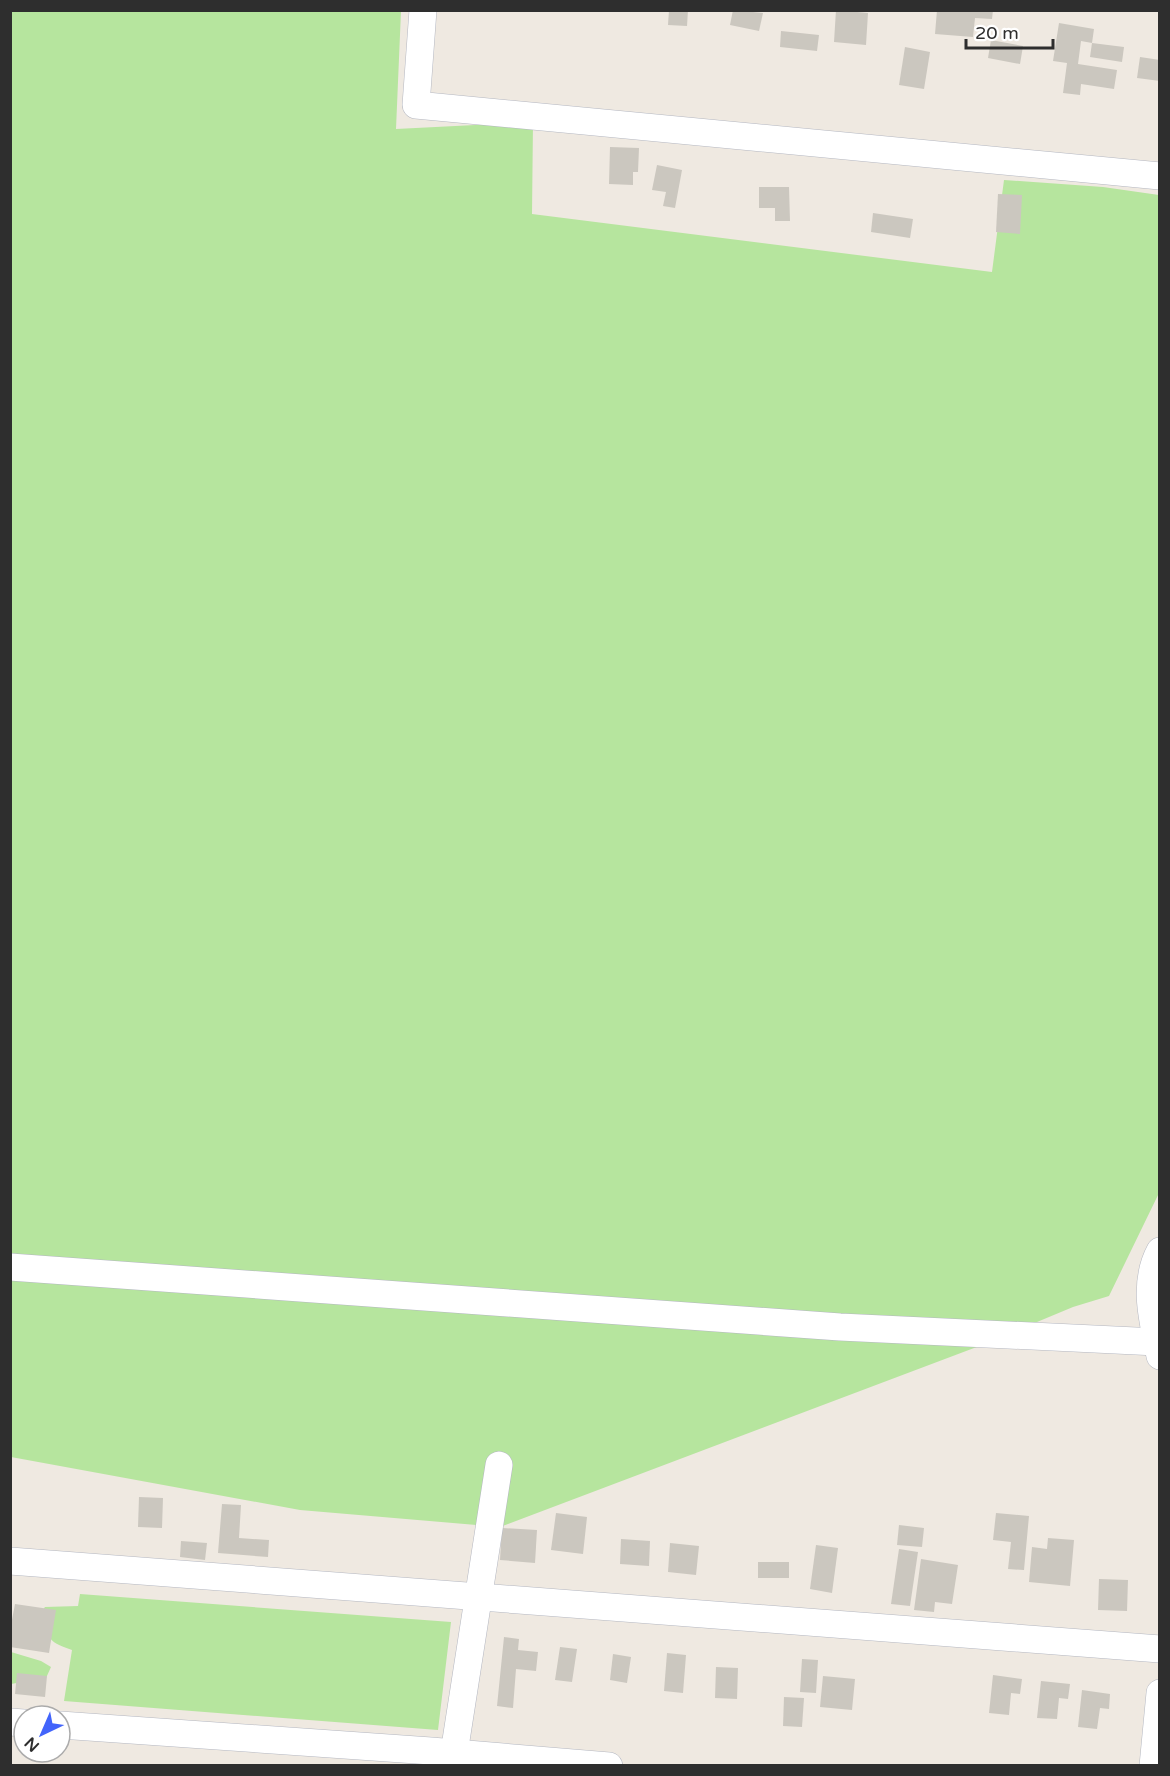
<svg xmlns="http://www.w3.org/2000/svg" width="1170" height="1776" font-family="'Varela Round',sans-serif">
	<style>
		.green { fill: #b6e59e }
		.building { fill: #cbc7bf }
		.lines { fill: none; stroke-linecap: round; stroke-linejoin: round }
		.minor-casing { stroke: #b4b7c1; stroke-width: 28 }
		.minor { stroke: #fff; stroke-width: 27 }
	</style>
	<rect width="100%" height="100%" fill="#efe9e1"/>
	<g class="green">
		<polygon points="10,11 401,11 396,129 533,122 532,214 992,272 1004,180 1103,187 1159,195 1159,1193 1109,1296 1073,1307 982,1345 500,1527 300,1510 11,1457"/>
		<path d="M 80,1594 L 451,1622 L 438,1730 L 64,1701 L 72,1650 C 45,1641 48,1637 42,1611 L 45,1607 L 78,1606 Z"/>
		<polygon points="11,1652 41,1661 51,1667 46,1678 11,1684"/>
	</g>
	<g class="building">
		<polygon points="669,10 688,10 687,26 668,25"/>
		<polygon points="733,10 763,13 759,31 730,25"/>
		<polygon points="836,10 868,13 866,45 834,42"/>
		<polygon points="937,10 993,10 992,19 975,18 973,37 935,34"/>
		<polygon points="1059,23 1094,29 1092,43 1081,41 1078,64 1117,70 1114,89 1081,84 1080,95 1063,93 1067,63 1053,61"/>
		<polygon points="781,31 819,35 817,51 780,47"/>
		<polygon points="991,40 1023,46 1020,64 988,58"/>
		<polygon points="1092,43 1124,47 1122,62 1090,57"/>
		<polygon points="905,47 930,52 924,89 899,85"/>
		<polygon points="1140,57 1160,60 1160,81 1137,78"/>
		<polygon points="610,147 639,148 638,172 633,172 633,185 609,184"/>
		<polygon points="657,165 682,170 675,208 663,206 666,192 652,190"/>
		<polygon points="759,187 789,187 790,221 775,221 775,208 759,208"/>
		<polygon points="998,194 1022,195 1020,234 996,232"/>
		<polygon points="873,213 913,219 910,238 871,232"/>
		<polygon points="139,1497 163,1498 162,1528 138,1527"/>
		<polygon points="222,1504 241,1505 239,1538 269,1540 268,1557 218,1553"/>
		<polygon points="556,1513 587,1517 583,1554 551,1550"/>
		<polygon points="996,1513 1029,1516 1024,1570 1008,1569 1011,1542 993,1540"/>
		<polygon points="899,1525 924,1528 922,1547 897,1545"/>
		<polygon points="502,1528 537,1530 535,1563 500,1560"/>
		<polygon points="1048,1538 1074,1540 1070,1586 1029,1582 1032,1547 1047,1549"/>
		<polygon points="621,1539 650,1541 649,1566 620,1564"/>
		<polygon points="181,1541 207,1543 205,1560 180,1557"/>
		<polygon points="670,1543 699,1546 696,1575 668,1572"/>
		<polygon points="816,1545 838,1548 832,1593 810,1589"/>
		<polygon points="899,1549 918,1552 910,1606 891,1604"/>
		<polygon points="921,1559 958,1565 952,1604 935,1602 934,1612 914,1610"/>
		<rect x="758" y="1562" width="31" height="16"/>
		<polygon points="1099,1579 1128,1580 1127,1611 1098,1610"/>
		<polygon points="15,1604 56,1610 49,1653 10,1647 10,1630"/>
		<polygon points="504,1637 519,1639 518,1650 538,1652 536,1671 516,1669 513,1708 497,1706"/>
		<polygon points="560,1647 577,1649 572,1682 555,1680"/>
		<polygon points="667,1653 686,1655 683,1693 664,1691"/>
		<polygon points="613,1654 631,1657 627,1683 610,1680"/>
		<polygon points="802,1659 818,1660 816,1693 800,1692"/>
		<polygon points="716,1667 738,1668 737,1699 715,1698"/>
		<polygon points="17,1673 47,1676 45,1697 15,1694"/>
		<polygon points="993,1675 1022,1679 1020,1694 1011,1693 1009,1715 989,1713"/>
		<polygon points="823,1676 855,1679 852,1710 820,1707"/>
		<polygon points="1041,1681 1070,1684 1068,1699 1059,1698 1057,1719 1037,1718"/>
		<polygon points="1082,1690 1110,1694 1109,1709 1100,1708 1097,1729 1078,1727"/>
		<polygon points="784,1697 804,1698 802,1727 783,1726"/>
	</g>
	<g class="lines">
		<defs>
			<g id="minor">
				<polyline points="423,10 416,105 1160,176"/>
				<path d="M 1160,1251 C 1142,1284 1153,1322 1160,1356"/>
				<polyline points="10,1267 840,1327 1157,1342"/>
				<polyline points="10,1561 1160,1649"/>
				<polyline points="10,1722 24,1723"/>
				<polyline points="60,1725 431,1751 609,1766"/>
				<polyline points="452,1766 499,1465"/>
				<polyline points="1153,1766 1160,1693"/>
			</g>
		</defs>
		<use href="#minor" class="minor-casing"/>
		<use href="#minor" class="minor"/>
	</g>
	<rect width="1170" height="1776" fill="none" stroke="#2e2e2e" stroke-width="24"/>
	<g transform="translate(42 1734) rotate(224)"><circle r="28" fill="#ffffff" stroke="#ababab" stroke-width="1.5"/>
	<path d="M0-4.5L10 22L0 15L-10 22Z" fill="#4264fb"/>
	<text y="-9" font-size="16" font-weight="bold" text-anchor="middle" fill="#2e2e2e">N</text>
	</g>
	<path d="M966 39v9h87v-9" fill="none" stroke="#2e2e2e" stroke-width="3"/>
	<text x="975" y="39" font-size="18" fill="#2e2e2e" stroke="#ffffff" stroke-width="4.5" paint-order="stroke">20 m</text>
</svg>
